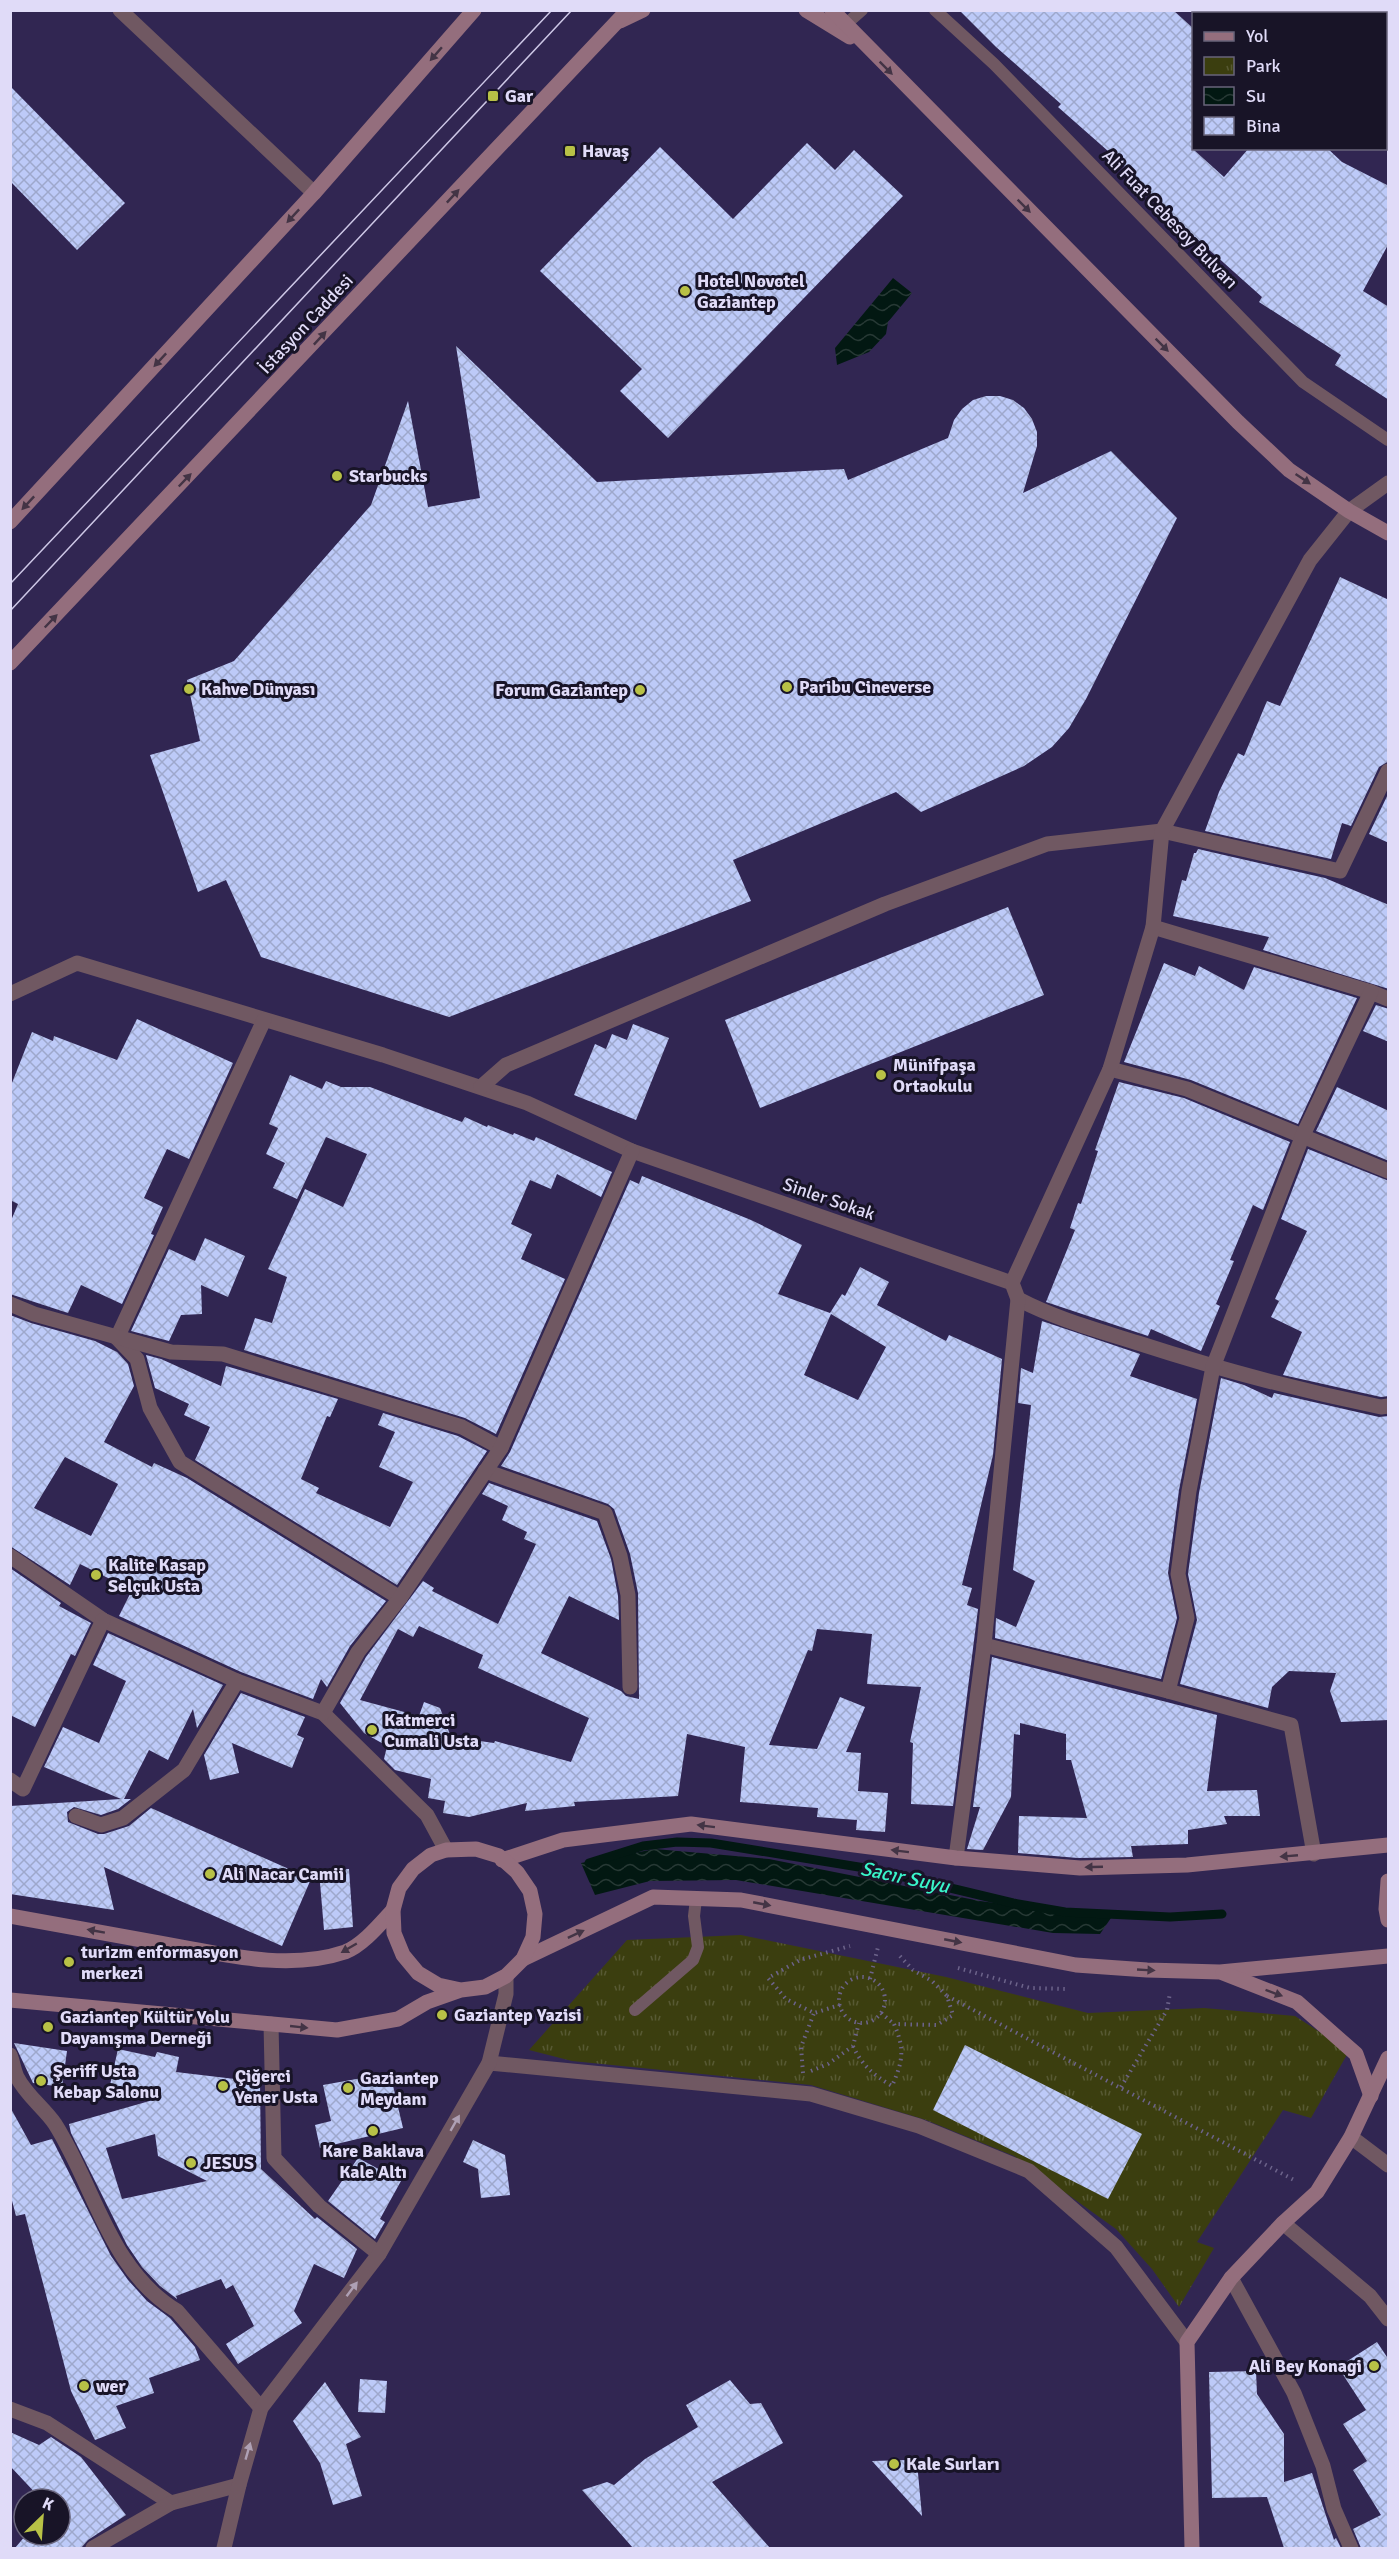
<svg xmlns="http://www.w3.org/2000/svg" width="1399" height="2559" font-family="Signika,sans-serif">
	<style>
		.park { fill: url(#park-tufts) }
		.water { fill: url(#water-waves) }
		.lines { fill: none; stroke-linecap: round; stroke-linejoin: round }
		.stream { stroke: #021812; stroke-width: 9 }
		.building { fill: url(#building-cross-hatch); fill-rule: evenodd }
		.path { stroke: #6c638a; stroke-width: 4; stroke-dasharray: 1.5 4.5; stroke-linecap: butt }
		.lane { stroke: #705862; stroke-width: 12 }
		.street { stroke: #705862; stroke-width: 15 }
		.secondary { stroke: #946e7d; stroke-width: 15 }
		.tram { stroke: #cdc7e6; stroke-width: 1.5 }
		.oneway { fill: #433445 }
		.oneway2 { fill: #aea0b4 }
		.poi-dot { fill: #b8c146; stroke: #181427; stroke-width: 2 }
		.labels { text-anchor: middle; stroke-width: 6; stroke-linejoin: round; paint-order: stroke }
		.poi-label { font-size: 18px; font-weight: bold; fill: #e0dbf8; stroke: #181427; text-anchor: start }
		.street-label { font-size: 18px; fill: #e0dbf8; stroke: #181427 }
		.water-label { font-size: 20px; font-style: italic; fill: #39f5ca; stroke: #181427 }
	</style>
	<defs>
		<pattern id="park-tufts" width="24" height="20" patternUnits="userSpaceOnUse" patternTransform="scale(1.5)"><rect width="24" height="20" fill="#3b3e0f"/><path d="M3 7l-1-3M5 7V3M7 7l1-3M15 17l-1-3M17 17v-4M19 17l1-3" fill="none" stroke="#575933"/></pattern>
		<pattern id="water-waves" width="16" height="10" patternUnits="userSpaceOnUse" patternTransform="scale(1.5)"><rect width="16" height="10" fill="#021812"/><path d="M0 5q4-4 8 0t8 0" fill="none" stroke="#273935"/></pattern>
		<pattern id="building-cross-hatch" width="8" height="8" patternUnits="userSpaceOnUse" patternTransform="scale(1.5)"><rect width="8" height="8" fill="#bdcaf8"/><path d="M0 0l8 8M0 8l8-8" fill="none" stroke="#9ea8cc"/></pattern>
	</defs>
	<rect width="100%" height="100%" fill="#312652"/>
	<polygon class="park" points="741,1935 946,1977 1088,2013 1204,2008 1295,2016 1349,2051 1311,2118 1283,2110 1197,2242 1214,2248 1179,2307 1152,2269 1116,2229 1014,2156 926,2120 811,2085 572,2061 529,2050 627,1940"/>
	<g class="water">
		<polygon points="893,278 912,293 888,322 886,334 869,352 837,365 835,348"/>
		<polygon points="655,1849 769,1859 980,1901 1111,1918 1100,1934 1053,1933 736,1880 650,1881 595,1895 581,1863"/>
	</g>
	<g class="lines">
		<polyline class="stream" points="589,1863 643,1846 677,1842 711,1843 871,1869 1013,1903 1065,1912 1170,1917 1222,1914"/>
	</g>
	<g class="building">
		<polygon points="959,10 1173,10 1194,29 1194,150 1224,177 1249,148 1327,148 1342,162 1389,186 1389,243 1363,291 1389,307 1389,400 1335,365 1341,355 1259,302 1262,297 1121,171 1125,166 1058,107 1061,104 996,47"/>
		<polygon points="10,86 125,203 77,250 10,181"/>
		<polygon points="807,143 835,170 854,150 903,196 668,438 620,391 642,369 540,271 660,147 733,219"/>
		<polygon points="456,346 597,482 844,469 848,480 948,438 954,420 962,409 973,400 986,396 1000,396 1013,400 1024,408 1032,419 1037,432 1037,446 1023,493 1111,451 1177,518 1086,699 1069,728 1052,747 1024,766 921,812 896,792 733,860 751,901 449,1017 261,957 226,880 198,892 150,755 200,741 187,680 234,661 371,505 408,401 428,507 480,498"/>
		<polygon points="1340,577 1389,600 1389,761 1379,767 1351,826 1342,823 1331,859 1205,831 1219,792 1238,753 1244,756 1267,701 1280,706"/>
		<polygon points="1389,792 1389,843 1369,834"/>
		<polygon points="1198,849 1325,878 1389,905 1389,989 1263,950 1269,937 1173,916 1182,880 1186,881 1194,853 1196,853"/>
		<polygon points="1008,907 1044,995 760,1108 725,1020"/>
		<polygon points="1164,963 1195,976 1199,966 1244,990 1254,967 1357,998 1298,1124 1191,1080 1124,1062"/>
		<polygon points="1376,1005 1389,1009 1389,1042 1363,1031"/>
		<polygon points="137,1019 233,1063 189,1159 167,1149 144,1198 163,1207 151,1234 154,1235 122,1304 81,1285 68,1313 10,1294 10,1223 18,1204 10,1200 10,1088 32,1032 53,1041 54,1036 117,1060"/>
		<polygon points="633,1024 669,1038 636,1120 574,1095 595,1044 606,1049 612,1034 627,1040"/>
		<polygon points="290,1075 322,1089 326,1081 341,1087 370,1087 462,1122 465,1117 487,1127 488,1125 513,1135 514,1133 534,1141 536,1137 612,1172 601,1197 557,1174 551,1189 530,1180 511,1224 532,1234 521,1259 565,1279 496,1434 465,1418 244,1350 255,1318 272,1323 287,1277 268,1269 305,1189 343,1207 367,1154 326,1137 297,1199 273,1188 285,1163 266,1154 278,1128 269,1124"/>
		<polygon points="1119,1082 1184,1098 1290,1142 1263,1210 1253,1205 1230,1260 1234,1261 1216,1304 1220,1306 1201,1351 1151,1329 1148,1336 1046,1302 1075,1230 1070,1228 1078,1203 1081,1204 1098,1151 1095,1150"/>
		<polygon points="1337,1087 1389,1111 1389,1161 1316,1131"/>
		<polygon points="1308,1149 1389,1181 1389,1396 1381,1397 1283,1375 1302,1332 1271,1317 1279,1301 1275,1299 1307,1231 1281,1219"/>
		<path d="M 642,1176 L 751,1220 L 802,1245 L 778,1294 L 830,1313 L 842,1294 L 845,1296 L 860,1267 L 889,1282 L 877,1305 L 946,1341 L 949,1335 L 1002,1359 L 993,1455 L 962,1585 L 972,1588 L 967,1605 L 978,1609 L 953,1806 L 911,1804 L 913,1743 L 910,1742 L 921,1687 L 867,1684 L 872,1634 L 817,1629 L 812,1651 L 808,1650 L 769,1745 L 817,1749 L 840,1697 L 865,1707 L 846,1752 L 861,1753 L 858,1791 L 888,1793 L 885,1832 L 856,1830 L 857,1820 L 817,1817 L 818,1808 L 740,1802 L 745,1747 L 687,1734 L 678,1796 L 574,1802 L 575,1806 L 525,1811 L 527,1803 L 469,1817 L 443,1813 L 445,1801 L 428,1798 L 431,1779 L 395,1770 L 384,1759 L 387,1746 L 364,1733 L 340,1703 L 366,1657 L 423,1581 L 434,1588 L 432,1591 L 498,1624 L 536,1544 L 524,1539 L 527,1532 L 502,1520 L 508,1506 L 482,1494 L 489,1483 L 597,1521 L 611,1559 L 618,1596 L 619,1620 L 569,1596 L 541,1653 L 621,1691 L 626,1696 L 639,1699 L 638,1593 L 630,1554 L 614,1509 L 608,1504 L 501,1466 L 510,1452 L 630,1180 L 639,1184 ZM 831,1314 L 886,1347 L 858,1400 L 804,1375 ZM 419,1626 L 483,1655 L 478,1668 L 589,1718 L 571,1762 L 495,1741 L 494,1743 L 451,1737 L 440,1708 L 424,1702 L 419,1716 L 360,1700 L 398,1629 L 413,1637 Z"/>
		<polygon points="205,1238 245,1256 228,1297 201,1285 202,1314 181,1315 169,1341 131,1331 169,1249 195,1261"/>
		<path d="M 10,1315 L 31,1323 L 95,1341 L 117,1352 L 128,1364 L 134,1386 L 104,1442 L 152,1467 L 154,1463 L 187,1478 L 386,1601 L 350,1646 L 327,1687 L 321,1679 L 313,1699 L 241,1672 L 119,1616 L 132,1590 L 80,1564 L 70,1585 L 10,1546 ZM 65,1457 L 118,1484 L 91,1536 L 34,1508 Z"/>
		<polygon points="1042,1321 1140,1354 1130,1376 1197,1399 1179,1490 1168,1573 1177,1618 1161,1679 995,1638 996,1618 1016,1627 1035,1581 1013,1570 1031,1405 1018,1403 1021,1368 1033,1373"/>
		<polygon points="146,1355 161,1359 221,1386 226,1366 338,1399 330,1417 327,1416 301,1479 319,1488 316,1493 390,1527 413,1482 379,1467 395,1432 378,1425 383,1413 458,1436 487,1451 397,1585 195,1460 210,1427 184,1415 189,1404 155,1388"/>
		<polygon points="1221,1378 1244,1385 1272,1398 1274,1393 1379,1417 1389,1416 1389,1720 1341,1722 1330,1691 1336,1673 1289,1671 1272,1687 1268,1708 1180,1684 1197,1620 1188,1574 1199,1493"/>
		<polygon points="10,1568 61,1603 59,1606 91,1623 75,1656 71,1654 35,1727 10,1715"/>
		<polygon points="108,1633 223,1685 197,1728 193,1709 168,1760 149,1750 124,1799 131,1799 118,1809 101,1815 74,1807 67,1812 68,1822 98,1834 104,1834 129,1826 151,1808 298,1873 314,1872 282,1946 104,1867 114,1910 10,1894 10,1806 121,1799 44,1767 63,1727 99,1743 126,1681 93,1665"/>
		<polygon points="992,1657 1217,1715 1207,1791 1257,1790 1260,1816 1224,1816 1227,1824 1188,1830 1188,1844 1131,1846 1133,1857 1078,1858 1018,1853 1019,1816 1087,1818 1071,1760 1066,1760 1066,1734 1020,1723 1020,1735 1014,1734 1011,1797 983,1850 967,1849 980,1807 973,1807"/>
		<polygon points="241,1693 305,1717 297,1735 304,1738 292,1768 232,1743 239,1773 210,1780 204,1755"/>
		<polygon points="349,1869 353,1927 324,1930 319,1871"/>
		<polygon points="14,2043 67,2051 62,2087 33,2083"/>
		<polygon points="965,2045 1142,2134 1108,2199 933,2110"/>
		<path d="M 118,2049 L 155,2057 L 157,2052 L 179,2057 L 176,2072 L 260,2082 L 261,2169 L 315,2219 L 317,2217 L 357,2249 L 344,2278 L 314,2264 L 294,2311 L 302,2323 L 238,2364 L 226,2344 L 254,2326 L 233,2285 L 226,2289 L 221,2279 L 176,2296 L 177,2299 L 160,2286 L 142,2267 L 127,2245 L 71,2133 L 69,2124 L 153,2100 L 108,2094 ZM 155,2134 L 158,2156 L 207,2181 L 122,2199 L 106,2148 Z"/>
		<polygon points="390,2073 403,2128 320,2148 315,2125 331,2121 323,2085"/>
		<polygon points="10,2107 31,2145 52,2139 111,2256 128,2280 147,2301 170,2318 195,2347 200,2360 149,2378 154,2393 116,2406 126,2428 95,2440 71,2391 25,2214 16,2216 10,2193"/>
		<polygon points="473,2140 505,2155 510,2195 481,2198 478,2169 463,2162"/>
		<polygon points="358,2158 401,2181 380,2219 385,2222 375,2239 328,2201"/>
		<polygon points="1377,2342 1389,2360 1389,2548 1361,2548 1353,2529 1381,2515 1353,2470 1367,2461 1343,2424 1366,2410 1338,2367"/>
		<polygon points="1256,2371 1257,2394 1284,2434 1284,2482 1312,2473 1334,2540 1336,2538 1341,2548 1284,2548 1267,2497 1212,2498 1209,2372"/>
		<polygon points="360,2379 387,2381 385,2413 358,2412"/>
		<polygon points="730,2380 750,2404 761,2403 783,2443 712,2482 770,2548 633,2548 582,2490 607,2482 614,2485 645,2459 698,2427 686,2405"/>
		<polygon points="325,2382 361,2437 346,2444 362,2496 333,2505 320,2463 293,2421"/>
		<polygon points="10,2432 39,2445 51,2437 81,2457 126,2515 88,2540 81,2548 15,2548 26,2535 60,2535 60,2499 41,2499 10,2466"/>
		<polygon points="908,2460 918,2473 922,2516 872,2461"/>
	</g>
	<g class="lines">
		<g class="path">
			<polyline points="958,1968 1030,1988 1068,1989"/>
			<circle cx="862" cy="2000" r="23"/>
			<polyline points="870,1979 878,1947"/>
			<polyline points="947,1996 1296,2181"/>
			<polyline points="840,2005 814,2013 786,1999 768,1978 800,1960 850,1946"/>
			<polyline points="881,2013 894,2024"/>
			<path d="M 853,2046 C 862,2066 874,2075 892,2086 C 903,2061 905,2049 894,2024 L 937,2025 L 953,2015 L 947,1996 L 932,1981 L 913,1970 L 897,1953"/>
			<polyline points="811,2071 828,2064 853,2046 859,2023"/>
			<polyline points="803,2073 801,2047 814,2013"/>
			<polyline points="1121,2087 1167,2010 1170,1993"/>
		</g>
		<g class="lane">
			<polyline points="935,10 994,64 1303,382 1388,440"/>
			<polyline points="845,25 862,10"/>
			<polyline points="635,2010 693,1960 698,1947 694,1916 696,1899"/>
		</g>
		<g class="street">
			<polyline points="120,10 314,193"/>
			<polyline points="1246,10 1249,14"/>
			<polyline points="1386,14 1387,10"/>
			<polyline points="1386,124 1388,126"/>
			<polyline points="1153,927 1371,992 1388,999"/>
			<polyline points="10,994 77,963 383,1055 527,1103 632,1151 1012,1283"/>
			<polyline points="264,1020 117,1338 137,1359 150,1408 180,1462 400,1598"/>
			<polyline points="1110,1069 1187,1089 1388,1171"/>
			<polyline points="481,1087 506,1065 885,904 1047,844 1162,831 1340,871 1388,771"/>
			<path d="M 1018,1299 C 1056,1319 1097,1330 1138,1343 C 1218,1369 1298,1390 1381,1407 L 1388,1406"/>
			<polyline points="10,1304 34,1314 171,1352 223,1354 462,1427 501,1448"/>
			<polyline points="485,1471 605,1513 620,1556 628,1595 630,1687"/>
			<polyline points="10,1556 103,1620 237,1681 323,1713 427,1815 446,1850"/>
			<polyline points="984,1645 1168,1691 1291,1725 1314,1854"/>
			<polyline points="1168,1691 1187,1618 1178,1574 1189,1491 1213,1367 1303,1135 1371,992"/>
			<polyline points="323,1713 358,1652 400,1598 501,1448 632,1151"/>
			<polyline points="10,1780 23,1789 103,1620"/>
			<polyline points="76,1816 101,1825 123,1818 184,1770 237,1681"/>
			<polyline points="956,1858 984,1645 1018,1299 1012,1283 1110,1069 1153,927 1162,831 1310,560 1349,511 1388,483"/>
			<polyline points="271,2024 274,2158 319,2206 379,2254"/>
			<path d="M 10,2055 C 13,2062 14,2071 17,2077 C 26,2095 44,2108 55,2124 C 95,2187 109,2270 177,2311 L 261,2408"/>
			<polyline points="489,2063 811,2094 919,2126 1029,2171 1116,2247 1187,2342"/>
			<polyline points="1351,2137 1388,2165"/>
			<polyline points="1283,2223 1370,2296 1388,2319"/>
			<polyline points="1231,2278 1294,2393 1323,2466 1334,2509 1351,2548"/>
			<polyline points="10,2409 47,2423 171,2503 239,2485"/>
			<polyline points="93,2548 171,2503"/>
			<polyline points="224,2548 239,2485 261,2408 379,2254 489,2063 506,1994 506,1976"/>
		</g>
		<g class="secondary">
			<polyline points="806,10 850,37"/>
			<polyline points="832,10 1238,422 1289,470 1349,511 1388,533"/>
			<polyline points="620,21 643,10"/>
			<polyline points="10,522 314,193 474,10"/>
			<polyline points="10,663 628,10"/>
			<polyline points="502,1860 563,1840 691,1824 956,1858 1080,1868 1187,1865 1388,1845"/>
			<polyline points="1388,1881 1386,1909 1388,1920"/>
			<path d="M 10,1916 C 60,1925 110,1934 159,1943 C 218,1953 286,1972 345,1952 C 363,1945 380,1924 393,1910"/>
			<polyline points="523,1959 653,1897 741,1900 1076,1965 1147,1970 1220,1972 1388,1956"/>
			<polyline points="1223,1973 1297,2002 1356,2054 1371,2096"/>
			<polyline points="10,2000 337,2030 398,2019 427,2002 461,1990 485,1987 506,1976 523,1959 533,1937 535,1914 530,1891 517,1872 499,1856 476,1849 446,1850 431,1855 413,1869 399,1888 393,1910 394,1933 403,1955 418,1973 438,1985 461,1990"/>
			<polyline points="1192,2548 1187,2342 1231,2278 1283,2223 1317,2192 1351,2137 1388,2058"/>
		</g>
		<g class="tram">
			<polyline points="10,584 552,10"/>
			<polyline points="10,611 572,10"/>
		</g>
	</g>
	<defs><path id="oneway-solid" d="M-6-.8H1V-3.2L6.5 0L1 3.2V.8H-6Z" transform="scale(1.5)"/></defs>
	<g class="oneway">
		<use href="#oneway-solid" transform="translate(436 54) rotate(131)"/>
		<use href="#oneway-solid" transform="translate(886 68) rotate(45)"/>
		<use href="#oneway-solid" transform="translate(453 196) rotate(-47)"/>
		<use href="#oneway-solid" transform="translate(1024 206) rotate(45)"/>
		<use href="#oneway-solid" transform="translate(293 216) rotate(133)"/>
		<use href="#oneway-solid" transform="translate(320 338) rotate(-47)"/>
		<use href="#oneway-solid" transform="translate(1162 345) rotate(45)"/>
		<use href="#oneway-solid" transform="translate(160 360) rotate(133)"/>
		<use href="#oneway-solid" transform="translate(1303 479) rotate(34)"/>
		<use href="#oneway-solid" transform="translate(185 480) rotate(-46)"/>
		<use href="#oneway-solid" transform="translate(28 503) rotate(133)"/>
		<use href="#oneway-solid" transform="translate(51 621) rotate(-46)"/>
		<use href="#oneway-solid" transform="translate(706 1826) rotate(-173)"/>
		<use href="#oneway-solid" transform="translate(900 1851) rotate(-173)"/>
		<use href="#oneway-solid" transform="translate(1289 1856) rotate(175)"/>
		<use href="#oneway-solid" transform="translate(1094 1867) rotate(178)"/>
		<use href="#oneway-solid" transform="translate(762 1904) rotate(11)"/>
		<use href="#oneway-solid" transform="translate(96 1931) rotate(-170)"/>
		<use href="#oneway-solid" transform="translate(576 1934) rotate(-25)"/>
		<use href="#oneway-solid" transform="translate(953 1941) rotate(11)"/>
		<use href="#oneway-solid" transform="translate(349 1948) rotate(150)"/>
		<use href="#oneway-solid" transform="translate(1146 1970) rotate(3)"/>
		<use href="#oneway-solid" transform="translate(1274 1993) rotate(20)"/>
		<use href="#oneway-solid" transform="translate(299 2027) rotate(6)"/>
	</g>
	<g class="oneway2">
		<use href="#oneway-solid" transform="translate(455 2123) rotate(-60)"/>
		<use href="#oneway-solid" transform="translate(352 2289) rotate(-53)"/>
		<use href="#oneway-solid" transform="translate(248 2451) rotate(-74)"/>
	</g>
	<g class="poi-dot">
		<rect x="487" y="90" width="12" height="12" rx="3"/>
		<rect x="564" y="145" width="12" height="12" rx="3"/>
		<circle cx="685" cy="291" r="6"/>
		<circle cx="337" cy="476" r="6"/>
		<circle cx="787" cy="687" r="6"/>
		<circle cx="189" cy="689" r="6"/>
		<circle cx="640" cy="690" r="6"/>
		<circle cx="881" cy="1075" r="6"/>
		<circle cx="96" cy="1575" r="6"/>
		<circle cx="372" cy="1730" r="6"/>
		<circle cx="210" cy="1874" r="6"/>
		<circle cx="69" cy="1962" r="6"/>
		<circle cx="442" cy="2015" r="6"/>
		<circle cx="48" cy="2027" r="6"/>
		<circle cx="41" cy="2081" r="6"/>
		<circle cx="223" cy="2086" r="6"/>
		<circle cx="348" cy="2088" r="6"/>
		<circle cx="373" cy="2131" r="6"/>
		<circle cx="191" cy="2163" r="6"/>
		<circle cx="1374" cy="2366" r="6"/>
		<circle cx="84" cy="2386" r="6"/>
		<circle cx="894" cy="2464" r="6"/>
	</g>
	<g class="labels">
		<g class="poi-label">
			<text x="505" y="102">Gar</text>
			<text x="582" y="157">Havaş</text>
			<text x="697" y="287">Hotel Novotel<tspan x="697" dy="21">Gaziantep</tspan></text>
			<text x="349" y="482">Starbucks</text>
			<text x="799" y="693">Paribu Cineverse</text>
			<text x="201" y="695">Kahve Dünyası</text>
			<text x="628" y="696" text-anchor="end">Forum Gaziantep</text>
			<text x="893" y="1071">Münifpaşa<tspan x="893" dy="21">Ortaokulu</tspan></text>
			<text x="108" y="1571">Kalite Kasap<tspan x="108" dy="21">Selçuk Usta</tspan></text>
			<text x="384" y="1726">Katmerci<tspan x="384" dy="21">Cumali Usta</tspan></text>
			<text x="222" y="1880">Ali Nacar Camii</text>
			<text x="81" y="1958">turizm enformasyon<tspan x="81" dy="21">merkezi</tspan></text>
			<text x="454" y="2021">Gaziantep Yazisi</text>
			<text x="60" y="2023">Gaziantep Kültür Yolu<tspan x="60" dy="21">Dayanışma Derneği</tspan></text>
			<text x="53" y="2077">Şeriff Usta<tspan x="53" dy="21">Kebap Salonu</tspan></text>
			<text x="235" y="2082">Çiğerci<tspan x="235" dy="21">Yener Usta</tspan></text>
			<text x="360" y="2084">Gaziantep<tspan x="360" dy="21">Meydanı</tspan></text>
			<text x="373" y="2157" text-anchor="middle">Kare Baklava<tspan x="373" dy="21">Kale Altı</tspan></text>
			<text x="203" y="2169">JESUS</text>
			<text x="1362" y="2372" text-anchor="end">Ali Bey Konagi</text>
			<text x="96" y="2392">wer</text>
			<text x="906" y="2470">Kale Surları</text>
		</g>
		<g class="street-label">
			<text transform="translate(1170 219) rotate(46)" y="6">Ali Fuat Cebesoy Bulvarı</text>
			<text transform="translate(306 324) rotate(-47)" y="6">İstasyon Caddesi</text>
			<text transform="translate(829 1199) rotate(19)" y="6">Sinler Sokak</text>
		</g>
		<g class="water-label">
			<text transform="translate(905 1877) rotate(12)" y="7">Sacır Suyu</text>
		</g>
	</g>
	<rect width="1399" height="2559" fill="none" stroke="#e0dbf8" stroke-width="24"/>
	<rect x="1192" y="12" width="195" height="138" fill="#181427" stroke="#68647b" stroke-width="1.5"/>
	<rect x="1204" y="32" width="30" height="9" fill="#946e7d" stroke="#68647b" stroke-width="1.5"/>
	<text x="1246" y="42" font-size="18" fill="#e0dbf8">Yol</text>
	<rect x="1204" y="57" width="30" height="18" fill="url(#park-tufts)" stroke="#68647b" stroke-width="1.5"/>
	<text x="1246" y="72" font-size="18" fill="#e0dbf8">Park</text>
	<rect x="1204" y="87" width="30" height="18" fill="url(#water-waves)" stroke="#68647b" stroke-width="1.5"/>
	<text x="1246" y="102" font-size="18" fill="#e0dbf8">Su</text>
	<rect x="1204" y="117" width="30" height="18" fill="url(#building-cross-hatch)" stroke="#68647b" stroke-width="1.5"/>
	<text x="1246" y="132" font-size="18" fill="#e0dbf8">Bina</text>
	<g transform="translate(42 2517) rotate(25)"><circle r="28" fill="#181427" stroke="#68647b" stroke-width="1.5"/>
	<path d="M0-4.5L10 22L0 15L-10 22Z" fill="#b8c146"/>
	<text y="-9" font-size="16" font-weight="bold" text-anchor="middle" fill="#e0dbf8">K</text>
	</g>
</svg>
